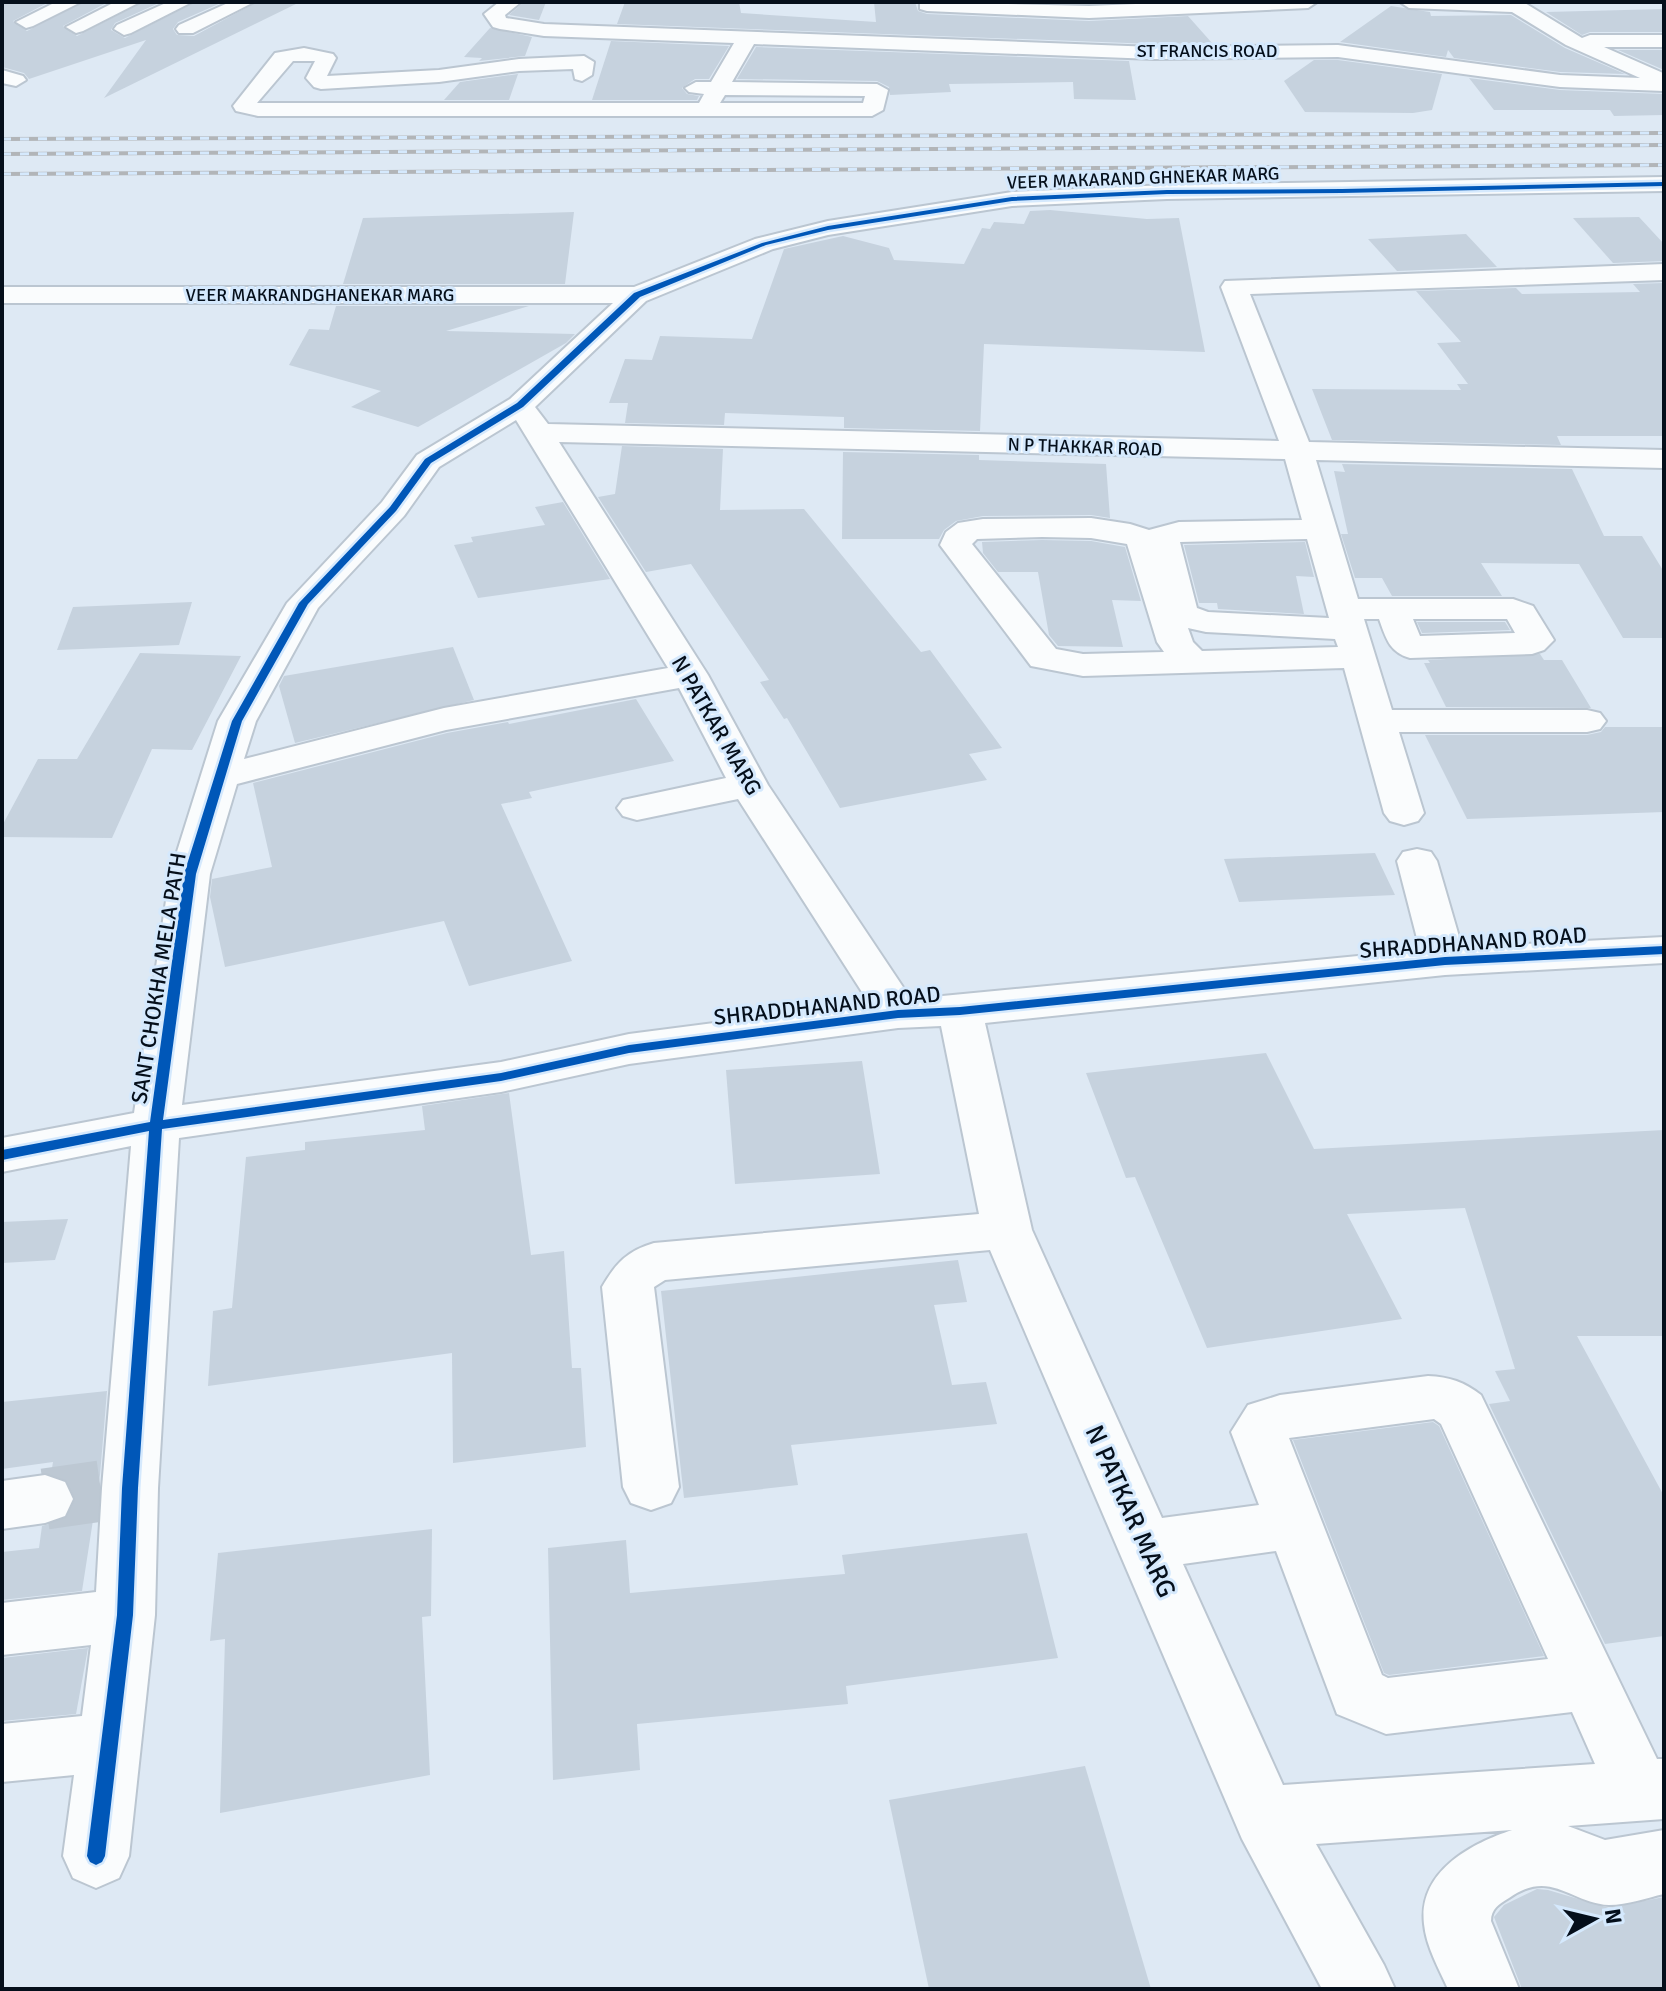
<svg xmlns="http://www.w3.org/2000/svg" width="1666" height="1991" font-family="Signika,sans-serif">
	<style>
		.building { fill: #c6d2de }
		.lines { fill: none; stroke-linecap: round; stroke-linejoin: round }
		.minor-tunnel { stroke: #bdc8d3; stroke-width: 61; stroke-dasharray: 61 30; stroke-linecap: butt }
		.minor-casing { stroke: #bbc6d1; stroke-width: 4 }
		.minor { fill: #fafcfd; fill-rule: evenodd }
		.rail-casing { stroke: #b2b5b8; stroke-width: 4 }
		.rail { stroke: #d5e9fd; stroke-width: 3; stroke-dasharray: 9; stroke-linecap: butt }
		.cycleway-casing { stroke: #d5e9fd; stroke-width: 5 }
		.cycleway { fill: #0057b8; fill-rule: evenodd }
		.labels { text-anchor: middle; stroke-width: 6; stroke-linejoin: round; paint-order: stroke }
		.far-street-label { font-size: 18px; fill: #050f1b; stroke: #d5e9fd }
		.street-label { font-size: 22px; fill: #050f1b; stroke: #d5e9fd }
		.near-street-label { font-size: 26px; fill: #050f1b; stroke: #d5e9fd }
	</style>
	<rect width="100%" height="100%" fill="#dee9f4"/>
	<g class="building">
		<polygon points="2,2 49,2 13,21 27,31 84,2 108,2 63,26 77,36 143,2 161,2 115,23 111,30 125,38 195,2 223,2 178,22 173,29 177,35 194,36 257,2 300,2 104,98 146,40 29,79 24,73 2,67"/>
		<polygon points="524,2 546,2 539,20 509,15"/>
		<polygon points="625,2 739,2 741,13 876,22 874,2 915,2 918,11 927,14 1089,21 1188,16 1212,43 1154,44 617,24"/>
		<polygon points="1391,6 1430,12 1431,16 1511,15 1565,48 1625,74 1560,72 1454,58 1448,50 1446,57 1340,42"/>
		<polygon points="1664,9 1664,32 1590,32 1582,35 1546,12"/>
		<polygon points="490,28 532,37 525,56 479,61 482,58 464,57"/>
		<polygon points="611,41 729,46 709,79 695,79 682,88 687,94 699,96 697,100 592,100"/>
		<polygon points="756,47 1129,61 1136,100 1074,99 1073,82 949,84 951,92 890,95 889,87 877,81 737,79"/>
		<polygon points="1618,50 1664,50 1664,70"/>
		<polygon points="1314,60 1338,60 1442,74 1432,110 1413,113 1305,112 1284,81"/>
		<polygon points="518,74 509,100 444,100 460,82"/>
		<polygon points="1469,78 1560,90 1664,94 1664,115 1614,116 1610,110 1494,110"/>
		<polygon points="1050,210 1147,219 1179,218 1205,352 984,344 980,431 844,428 844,417 725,413 724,425 625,423 628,403 609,403 625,359 652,360 660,336 752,339 784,249 843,236 889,248 894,260 964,264 982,228 990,229 994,222 1024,224 1030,211"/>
		<polygon points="574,212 565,284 343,284 363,218"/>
		<polygon points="1639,217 1664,244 1664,261 1613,263 1573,218"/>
		<polygon points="1466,234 1497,267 1397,271 1368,239"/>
		<polygon points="1664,283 1664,436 1557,436 1561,445 1332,440 1312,389 1461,390 1457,384 1468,384 1437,343 1461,342 1416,291 1516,288 1522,294 1640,292 1633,284"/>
		<polygon points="336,306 529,306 446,331 575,334 566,343 418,427 351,407 381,391 289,365 309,329 329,330"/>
		<polygon points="622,446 723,449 720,510 804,509 921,652 930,650 1002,748 969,754 987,780 840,808 787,718 784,719 760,682 769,680 691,564 646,572 598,497 615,494"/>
		<polygon points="843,452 979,455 979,460 1106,464 1110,518 1091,515 983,516 956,521 944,530 939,539 842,539"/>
		<polygon points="1342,464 1572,469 1604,536 1642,536 1664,572 1664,638 1623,638 1579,564 1481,563 1502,596 1392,596 1382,578 1355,578 1341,534 1348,534 1334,471 1345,472"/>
		<polygon points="563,502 610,579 478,598 454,545 473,542 471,537 545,525 535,507"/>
		<polygon points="1042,540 1091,541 1125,547 1141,601 1112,600 1123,647 1058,646 1049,635 1038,572 998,572 983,553 982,542"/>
		<polygon points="1305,542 1314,577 1296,576 1304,614 1218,609 1217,603 1199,603 1184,545"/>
		<polygon points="192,602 179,645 57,650 73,607"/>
		<polygon points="1417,622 1505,622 1510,630 1422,633"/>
		<polygon points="453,647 474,700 295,743 279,686 284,676"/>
		<polygon points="140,653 241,656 192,750 152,749 112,838 2,837 2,826 38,759 77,759"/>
		<polygon points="1540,654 1544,660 1562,660 1591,708 1446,707 1424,663 1430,663 1428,660"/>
		<polygon points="636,699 674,761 529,792 532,798 501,804 572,961 469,986 444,921 225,967 210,897 212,879 272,867 253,783 447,733 508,722 509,724"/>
		<polygon points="1605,727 1664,727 1664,812 1467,819 1425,735 1587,735 1601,732"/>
		<polygon points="1375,853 1395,895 1239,902 1224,859"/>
		<polygon points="1266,1053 1314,1149 1664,1130 1664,1336 1577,1336 1664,1496 1664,1636 1605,1644 1489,1404 1510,1401 1495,1371 1515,1369 1465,1208 1347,1214 1402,1319 1207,1348 1135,1177 1126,1178 1086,1073"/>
		<polygon points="862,1061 880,1174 735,1184 726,1070"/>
		<polygon points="509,1093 531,1255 564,1251 572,1368 581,1368 586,1447 453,1463 452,1353 208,1386 213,1311 232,1308 246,1157 305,1150 305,1142 425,1130 422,1106"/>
		<polygon points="68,1219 55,1260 2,1263 2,1222"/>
		<polygon points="958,1260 967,1302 934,1305 952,1385 986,1382 997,1424 791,1445 798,1485 684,1498 661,1291"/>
		<polygon points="107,1391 100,1475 82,1591 2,1600 2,1552 39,1548 42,1526 66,1519 76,1500 68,1481 51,1474 53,1462 2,1469 2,1402"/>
		<polygon points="1433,1422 1439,1426 1544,1656 1389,1675 1384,1673 1293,1440"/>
		<polygon points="432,1529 431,1616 422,1617 430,1775 220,1813 225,1639 210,1641 218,1553"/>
		<polygon points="1027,1533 1058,1658 846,1686 848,1704 637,1724 640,1770 553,1780 548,1548 626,1540 630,1593 845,1574 842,1555"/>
		<polygon points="88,1648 76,1714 2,1721 2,1658"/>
		<polygon points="1085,1766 1151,1989 929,1989 889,1800"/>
		<polygon points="1537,1889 1548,1890 1609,1908 1664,1897 1664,1989 1522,1989 1494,1917 1504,1905"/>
	</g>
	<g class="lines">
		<polyline class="minor-tunnel" points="45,1499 101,1491"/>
		<defs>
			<g id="minor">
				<polygon points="56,2 81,2 33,26 26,28 16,22"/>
				<polygon points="115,2 140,2 83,31 76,33 66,27"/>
				<polygon points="168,2 192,2 131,33 124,35 114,29 117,25"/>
				<polygon points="230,2 254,2 193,33 179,33 176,29 179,25"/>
				<path d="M 499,2 L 521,2 L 505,15 L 506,18 L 544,24 L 1154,47 L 1338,45 L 1560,75 L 1640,78 L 1566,45 L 1512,12 L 1409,8 L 1400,2 L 1523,2 L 1582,38 L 1590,35 L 1664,35 L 1664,47 L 1604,47 L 1663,73 L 1664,91 L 1560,87 L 1338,57 L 1154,59 L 754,44 L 732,82 L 877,84 L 888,90 L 883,110 L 872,116 L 258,116 L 236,111 L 233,106 L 275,53 L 304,48 L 333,54 L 336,58 L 327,76 L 439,70 L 519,59 L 584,56 L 594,62 L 592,75 L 582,81 L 575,79 L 573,69 L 519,71 L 439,82 L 321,89 L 314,87 L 306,78 L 315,61 L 293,61 L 257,103 L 699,103 L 704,94 L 689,92 L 685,88 L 696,82 L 711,82 L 734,43 L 544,36 L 500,29 L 493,27 L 484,14 ZM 725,95 L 865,96 L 863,103 L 720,103 Z"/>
				<polygon points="920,2 1089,6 1183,2 1317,2 1308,8 1089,18 927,11 920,9"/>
				<polygon points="2,70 23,76 26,80 16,86 2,83"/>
				<path d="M 1664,177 L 1664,191 L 1167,199 L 1012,206 L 828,235 L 773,249 L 646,301 L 535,407 L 548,424 L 1279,441 L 1221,287 L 1225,281 L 1664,264 L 1664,280 L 1250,294 L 1309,442 L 1664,450 L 1664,468 L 1316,460 L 1358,599 L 1513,599 L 1533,606 L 1554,640 L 1544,650 L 1532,654 L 1410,658 C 1389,652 1386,638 1379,619 L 1364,619 L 1392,710 L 1587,710 L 1600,713 L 1606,721 L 1600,729 L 1587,732 L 1399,732 L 1424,813 L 1418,821 L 1404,825 L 1390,821 L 1384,813 L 1344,668 L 1083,676 L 1031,666 L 940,545 L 946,532 L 958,523 L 983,519 L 1091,518 L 1130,524 L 1149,530 L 1179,522 L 1302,520 L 1285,459 L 559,442 L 708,675 L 768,785 L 911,999 L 1420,950 L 1397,861 L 1403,852 L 1417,849 L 1431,852 L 1437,861 L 1462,947 L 1664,937 L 1664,963 L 1445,975 L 985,1023 L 1032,1230 L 1162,1518 L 1259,1505 L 1231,1432 L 1248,1405 L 1280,1395 L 1428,1376 C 1450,1377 1464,1382 1481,1395 L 1657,1759 L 1664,1759 L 1664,1819 L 1568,1826 L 1605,1840 L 1664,1830 L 1664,1894 C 1646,1898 1628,1905 1609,1905 C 1570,1903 1551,1868 1509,1898 C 1499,1904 1491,1909 1491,1921 L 1519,1989 L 1448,1989 C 1439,1969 1426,1946 1424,1924 C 1418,1872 1470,1844 1512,1830 L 1316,1844 L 1384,1965 L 1395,1989 L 1322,1989 L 1242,1839 L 990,1250 L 665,1280 L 654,1287 L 679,1487 L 671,1503 L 651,1510 L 631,1503 L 623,1487 L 602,1287 C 616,1263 627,1251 654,1243 L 979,1214 L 941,1026 L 898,1028 L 629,1064 L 501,1092 L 179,1138 L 158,1488 L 155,1615 L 129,1856 L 119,1878 L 96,1888 L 73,1878 L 63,1856 L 74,1775 L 2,1782 L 2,1724 L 82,1716 L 91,1645 L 2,1655 L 2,1603 L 96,1592 L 102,1488 L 131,1146 L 2,1172 L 2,1138 L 134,1113 L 170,874 L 218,721 L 287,603 L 382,502 L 417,455 L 510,399 L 613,303 L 2,303 L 2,287 L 634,287 L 755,239 L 828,221 L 1012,192 L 1167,185 ZM 516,420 L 668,668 L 444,708 L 244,759 L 256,721 L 318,608 L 404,516 L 439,467 ZM 1042,537 L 1091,538 L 1127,544 L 1157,642 L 1164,652 L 1083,654 L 1056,649 L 972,544 L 977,539 ZM 1307,539 L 1329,618 L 1208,612 L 1197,608 L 1180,542 ZM 1413,619 L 1507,619 L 1515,633 L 1420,636 ZM 1188,628 L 1206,632 L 1335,639 L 1338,647 L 1202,651 L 1193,642 ZM 679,688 L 726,778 L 623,800 L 617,808 L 623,816 L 637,820 L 738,799 L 869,1003 L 629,1034 L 501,1062 L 182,1105 L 210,874 L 237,784 L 446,730 ZM 1434,1419 L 1441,1424 L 1548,1659 L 1388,1678 L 1382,1675 L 1289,1438 ZM 1276,1551 L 1337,1714 L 1386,1734 L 1572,1712 L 1595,1764 L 1283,1785 L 1183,1564 Z"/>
				<polygon points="45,1475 65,1482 73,1499 65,1516 45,1523 2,1529 2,1481"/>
			</g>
		</defs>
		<use href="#minor" class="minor-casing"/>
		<use href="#minor" class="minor"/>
		<defs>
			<g id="rail">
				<polyline points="2,139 1664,133"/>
				<polyline points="2,154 1664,145"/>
				<polyline points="2,174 1664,165"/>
			</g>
		</defs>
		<use href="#rail" class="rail-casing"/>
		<use href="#rail" class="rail"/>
		<defs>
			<polygon id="cycleway" points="1664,182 1664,186 1342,193 1167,194 1012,201 828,230 766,245 640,297 523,407 431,463 396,511 308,604 242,721 196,874 163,1120 501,1073 629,1045 898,1010 960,1007 1445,957 1664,946 1664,954 1445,965 960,1015 898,1018 629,1053 501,1081 162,1129 138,1488 133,1615 105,1856 102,1862 96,1865 90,1862 87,1856 117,1615 122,1488 149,1131 2,1160 2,1150 150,1122 184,874 232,721 299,603 390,507 425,459 517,403 634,293 762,243 828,226 1012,197 1167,190 1342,189"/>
		</defs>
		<use href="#cycleway" class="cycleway-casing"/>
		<use href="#cycleway" class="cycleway"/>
	</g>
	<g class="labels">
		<g class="far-street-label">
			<text x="1207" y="57">ST FRANCIS ROAD</text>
			<text transform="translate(1143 178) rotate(-2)" y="6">VEER MAKARAND GHNEKAR MARG</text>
			<text x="320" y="301">VEER MAKRANDGHANEKAR MARG</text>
			<text transform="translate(1085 447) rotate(2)" y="6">N P THAKKAR ROAD</text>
		</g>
		<g class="street-label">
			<text transform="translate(717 725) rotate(60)" y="8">N PATKAR MARG</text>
			<text transform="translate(1473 942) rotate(-4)" y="8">SHRADDHANAND ROAD</text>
			<text transform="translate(158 978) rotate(-81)" y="8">SANT CHOKHA MELA PATH</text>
			<text transform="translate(827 1005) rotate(-6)" y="8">SHRADDHANAND ROAD</text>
		</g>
		<g class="near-street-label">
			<text transform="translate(1131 1511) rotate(66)" y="9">N PATKAR MARG</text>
		</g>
	</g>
	<rect width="1666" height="1991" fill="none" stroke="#050f1b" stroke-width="8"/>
	<g transform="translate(1594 1919) rotate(82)" stroke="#d5e9fd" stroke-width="6" paint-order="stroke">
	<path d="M0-6L14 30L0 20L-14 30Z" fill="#050f1b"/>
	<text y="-12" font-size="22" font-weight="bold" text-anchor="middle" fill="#050f1b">N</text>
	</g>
</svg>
